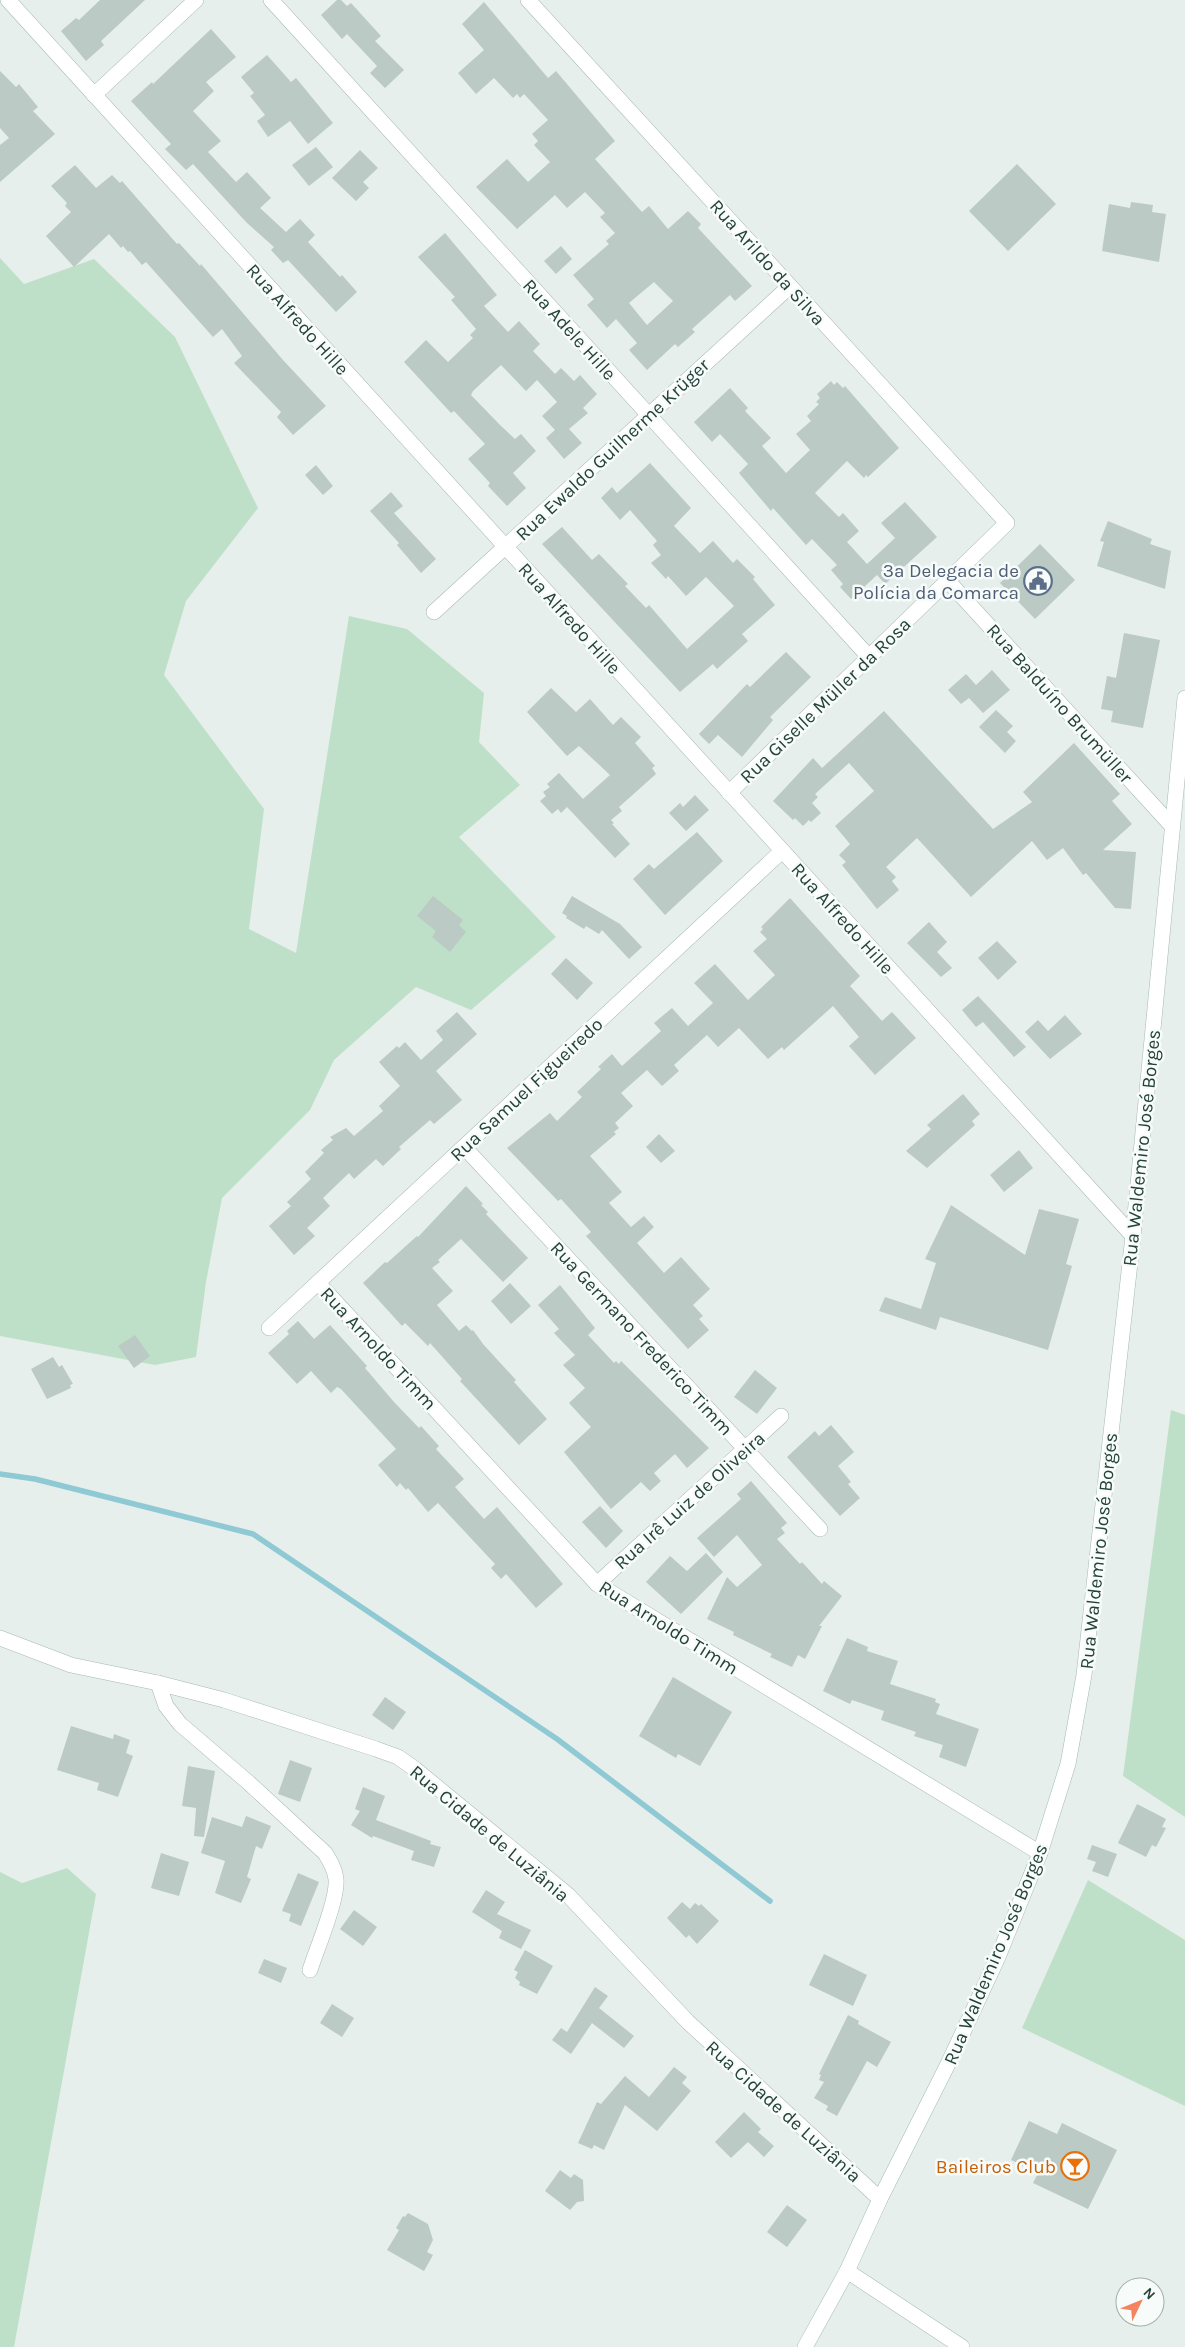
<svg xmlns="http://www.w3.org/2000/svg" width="1185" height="2347" font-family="Karla,sans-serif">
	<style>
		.green { fill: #bfe0c8 }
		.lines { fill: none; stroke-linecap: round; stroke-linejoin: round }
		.stream { stroke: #8ec9d4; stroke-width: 5.5 }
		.building { fill: #bbcac4; fill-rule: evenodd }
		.street-casing { stroke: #a8b8b2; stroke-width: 16 }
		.secondary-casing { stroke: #a4bbb3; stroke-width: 16 }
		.street { stroke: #fff; stroke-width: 15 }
		.secondary { stroke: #fff; stroke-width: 15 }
		.labels { text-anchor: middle; stroke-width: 5; stroke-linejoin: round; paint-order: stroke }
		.street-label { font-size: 19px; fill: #24423a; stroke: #f7fbf9 }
		.service-label { font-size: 19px; fill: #4e5e75; stroke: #f7fbf9; text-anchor: end }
		.food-label { font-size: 19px; fill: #c56008; stroke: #f7fbf9; text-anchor: end }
	</style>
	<rect width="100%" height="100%" fill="#e6efeb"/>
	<g class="green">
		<polygon points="0,258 24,284 94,259 175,337 258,508 186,601 164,675 264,809 249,929 296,953 349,616 407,629 484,693 479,742 520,785 459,837 556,937 471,1010 416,987 334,1060 310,1110 222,1198 206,1282 196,1357 155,1365 0,1336"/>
		<polygon points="1171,1410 1185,1415 1185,1817 1123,1776"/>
		<polygon points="67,1868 96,1894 14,2347 0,2347 0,1872 22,1883"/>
		<polygon points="1088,1880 1185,1940 1185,2106 1022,2028"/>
	</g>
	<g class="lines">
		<polyline class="stream" points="0,1474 35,1479 253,1534 557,1739 770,1901"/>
	</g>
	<g class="building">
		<polygon points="100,0 145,0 101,41 104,45 86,61 61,31 76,18 79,20"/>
		<polygon points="337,0 341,0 347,6 351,3 381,36 375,41 404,70 385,88 370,73 377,66 347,34 342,39 321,15"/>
		<path d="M 484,2 L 548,78 L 556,71 L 615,141 L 595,159 L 642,212 L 649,206 L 668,229 L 688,211 L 701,224 L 698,228 L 752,286 L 735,301 L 730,295 L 692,329 L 695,332 L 678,347 L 675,344 L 647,370 L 629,350 L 637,343 L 616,319 L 607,328 L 587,305 L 594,299 L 573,275 L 609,244 L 606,241 L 615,233 L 600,217 L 605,213 L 585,192 L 567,208 L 555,195 L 517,229 L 476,187 L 507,159 L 528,182 L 550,162 L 534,145 L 538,141 L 532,134 L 548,120 L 524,94 L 520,98 L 517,94 L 513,98 L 494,78 L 476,94 L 458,73 L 484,50 L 462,24 ZM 654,282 L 673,301 L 647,325 L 629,303 Z"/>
		<polygon points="211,29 236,57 206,82 214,91 193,111 221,141 208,152 236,182 247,172 271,198 260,208 286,232 300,219 315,235 308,242 340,277 342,275 357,292 336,312 288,260 283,263 271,250 274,247 246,222 193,164 186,170 165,149 171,144 131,101 152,82 153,84"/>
		<polygon points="267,55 291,82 296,78 333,123 308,144 290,121 268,137 257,121 265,115 250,96 254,93 241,77"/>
		<polygon points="0,71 16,87 19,84 38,107 33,111 55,134 0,182 0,145 9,138 0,128"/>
		<polygon points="316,147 333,167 309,186 292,165"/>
		<polygon points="360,150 378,168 363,182 369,188 356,201 332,178"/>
		<polygon points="1017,164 1056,204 1008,251 969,211"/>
		<polygon points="75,165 96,188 112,175 120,183 122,181 177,244 179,243 200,266 201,264 283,360 326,406 293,435 277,417 281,412 234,363 242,356 222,329 213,337 146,262 142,265 130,251 128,252 123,246 121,248 109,234 74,267 46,236 71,212 65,206 67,203 51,186"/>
		<polygon points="1131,202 1153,205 1152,212 1166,214 1159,262 1102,251 1109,204 1130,208"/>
		<polygon points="445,233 497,295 484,306 508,332 519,321 540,344 533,351 555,374 561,368 574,381 580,375 597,394 583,408 588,413 569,429 582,443 564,459 546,438 555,430 542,416 557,402 537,380 526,391 501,365 473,391 471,395 500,425 515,439 521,434 536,451 513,473 526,488 507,506 488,486 490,483 468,459 485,444 454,411 451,413 404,362 426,340 448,362 473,338 470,335 476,329 451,300 455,297 418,257"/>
		<polygon points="561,246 572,259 556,274 544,261"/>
		<polygon points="831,381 834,385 837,382 843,388 845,386 899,448 868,477 866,475 864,478 847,461 815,493 839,517 843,513 859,531 847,542 867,564 895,538 881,523 905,502 937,537 885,584 877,575 851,599 840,587 843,584 831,570 837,565 812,539 806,545 773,508 771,511 739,473 748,464 720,434 712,442 694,422 730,388 748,408 745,411 771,438 762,446 786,473 810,450 796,434 811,421 807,416 819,404 816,402 820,398 817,394"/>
		<polygon points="650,463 691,508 674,526 700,553 713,541 733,563 737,559 755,577 753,579 775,605 742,634 748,641 717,669 713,664 680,692 542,544 562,527 592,560 599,554 628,584 625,586 646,608 649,605 687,649 734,606 706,577 686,596 668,576 666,579 651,563 661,555 653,545 657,541 630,510 620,520 601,498 612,487 617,493"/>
		<polygon points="316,465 333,486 323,495 305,475"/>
		<polygon points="391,492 403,506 394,513 436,559 421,573 397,545 399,543 370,511"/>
		<polygon points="1108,521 1152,539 1150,544 1171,551 1165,589 1097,566 1104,542 1100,541"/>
		<polygon points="1040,544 1075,580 1035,619 1000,583"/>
		<polygon points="1124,633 1160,640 1143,728 1111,722 1113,711 1101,709 1107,676 1116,678"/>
		<polygon points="786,652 811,677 770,717 773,720 742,757 718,735 709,744 699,734 747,684 750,687"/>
		<polygon points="992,670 1010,690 983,713 969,698 961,704 948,690 966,674 976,685"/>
		<polygon points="551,688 576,712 590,699 613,725 621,717 641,737 635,743 655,766 652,768 656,774 619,807 622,811 611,820 614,823 612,824 630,844 615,858 567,807 561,813 558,809 552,814 540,801 546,796 543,792 550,787 547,784 559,773 583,799 610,775 579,746 567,756 527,712"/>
		<polygon points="996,710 1013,726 1007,732 1016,741 1005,753 979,727"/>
		<polygon points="884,711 993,829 1032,802 1023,792 1074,743 1120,794 1112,801 1132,824 1103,850 1136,852 1131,909 1115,908 1086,873 1083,875 1063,848 1047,860 1032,841 971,897 917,838 886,867 896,877 892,881 899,890 877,909 842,865 846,862 839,855 850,844 835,826 874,791 849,763 815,794 818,797 812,803 821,813 811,822 809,820 803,826 795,818 793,820 773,801 813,758 822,768"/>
		<polygon points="695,795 709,810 686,831 669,813 680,803 683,807"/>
		<polygon points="697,832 723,861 665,915 633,879 649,864 654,869"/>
		<polygon points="433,896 463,920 459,925 466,932 450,952 432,937 436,931 417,916"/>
		<polygon points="572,896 620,924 642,947 629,959 602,930 599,934 586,926 584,929 566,918 567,916 562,913"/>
		<polygon points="790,898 860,976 850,986 882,1021 892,1012 916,1038 875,1075 849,1046 859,1037 833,1006 784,1050 782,1047 768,1059 739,1028 718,1047 707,1035 674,1065 679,1071 662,1086 647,1070 621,1093 633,1106 615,1123 619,1128 614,1132 616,1134 590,1156 622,1192 609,1203 631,1227 644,1216 654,1227 637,1243 664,1273 681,1257 710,1289 693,1305 703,1316 699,1319 709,1330 688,1349 586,1236 591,1232 561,1199 558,1201 507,1148 550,1113 557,1121 582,1097 577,1092 601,1069 598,1067 612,1054 622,1066 661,1031 654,1023 672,1008 688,1026 713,1003 694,983 715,964 748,1000 775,975 753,951 767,939 760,932 763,929 761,927"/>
		<polygon points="929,922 947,942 937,952 952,968 941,977 907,943"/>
		<polygon points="997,941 1017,962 998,980 978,958"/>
		<polygon points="566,958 593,983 577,1000 551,974"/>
		<polygon points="978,996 1026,1047 1014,1057 983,1022 976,1027 962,1010"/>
		<polygon points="457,1012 477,1034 436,1071 462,1100 434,1124 430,1120 399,1147 401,1149 383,1166 376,1159 354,1179 349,1173 323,1198 330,1206 307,1228 315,1236 294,1255 269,1226 291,1206 287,1202 311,1179 305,1172 324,1153 321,1150 333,1140 330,1137 346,1128 354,1136 383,1111 379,1106 400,1086 379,1062 397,1046 399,1048 405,1042 421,1060 443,1040 436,1031"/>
		<polygon points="1065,1015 1082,1034 1050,1059 1025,1032 1038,1020 1048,1031"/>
		<polygon points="963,1094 980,1114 972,1121 975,1125 927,1168 906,1151 931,1129 927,1125"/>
		<polygon points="659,1134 675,1151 661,1163 646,1147"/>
		<polygon points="1019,1150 1033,1168 1004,1192 990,1175"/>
		<polygon points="466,1186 483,1204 481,1205 488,1212 486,1214 528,1258 503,1282 461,1239 438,1260 440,1262 432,1268 453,1291 437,1305 459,1331 466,1325 472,1331 473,1330 483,1344 516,1380 514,1382 547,1419 519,1445 460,1381 462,1379 430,1343 428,1346 405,1323 402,1326 363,1283 385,1262 387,1263 417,1236 418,1237"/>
		<polygon points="951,1205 1025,1255 1039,1209 1079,1219 1066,1264 1072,1266 1048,1350 940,1317 936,1330 879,1311 885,1297 921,1309 936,1263 925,1259"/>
		<polygon points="510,1283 531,1306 511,1324 491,1301"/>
		<polygon points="560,1285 595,1328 588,1335 614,1363 616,1361 619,1364 621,1361 709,1448 687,1468 675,1454 654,1473 661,1481 650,1491 641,1482 611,1509 564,1452 591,1427 569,1403 585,1388 563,1365 575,1355 554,1333 559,1329 538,1305"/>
		<polygon points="298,1321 314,1339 330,1325 367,1366 365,1368 394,1402 419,1428 421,1426 439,1446 436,1449 464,1479 455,1487 484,1519 497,1507 563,1584 536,1608 506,1574 501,1579 491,1568 495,1564 438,1503 428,1512 408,1488 406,1490 400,1483 397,1487 378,1465 396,1449 341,1389 337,1387 331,1393 311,1371 297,1384 268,1353 289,1334 287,1331"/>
		<polygon points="135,1335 150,1356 134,1368 118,1346"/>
		<polygon points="53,1357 59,1367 62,1365 73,1384 70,1385 71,1388 47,1399 31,1369"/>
		<polygon points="755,1370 777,1388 757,1414 734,1397"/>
		<polygon points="831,1425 854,1452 838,1466 851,1482 848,1484 860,1498 840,1516 787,1457 815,1431 819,1436"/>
		<polygon points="751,1481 787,1523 781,1528 785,1533 777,1539 800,1564 802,1562 822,1584 824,1581 842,1596 819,1626 822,1626 805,1659 798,1655 792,1667 770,1657 772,1654 733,1635 734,1632 707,1619 727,1577 737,1587 762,1565 737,1535 714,1557 697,1538 741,1499 737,1494"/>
		<polygon points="600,1506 623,1531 606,1548 582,1522"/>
		<polygon points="706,1553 723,1572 681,1614 646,1582 670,1556 687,1571"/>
		<polygon points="847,1638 868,1647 867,1651 898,1661 890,1684 936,1699 935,1702 940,1704 936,1714 979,1729 966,1767 939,1757 943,1745 914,1736 916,1732 881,1720 884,1711 852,1700 850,1704 823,1691"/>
		<polygon points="673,1677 732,1712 700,1766 678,1754 676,1758 639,1736"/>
		<polygon points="385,1697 406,1712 393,1730 372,1715"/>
		<polygon points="71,1726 113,1739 114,1734 130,1740 126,1753 133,1756 118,1797 97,1790 99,1783 57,1770"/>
		<polygon points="290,1760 312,1768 300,1802 278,1794"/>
		<polygon points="188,1766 215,1771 204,1837 194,1836 196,1808 182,1806"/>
		<polygon points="363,1787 385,1796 376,1820 431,1841 430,1844 441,1847 434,1867 411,1860 414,1851 373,1836 372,1838 351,1825 360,1811 355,1809"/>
		<polygon points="1137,1804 1166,1819 1162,1827 1166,1828 1156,1847 1152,1845 1146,1857 1118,1843"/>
		<polygon points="246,1816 271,1826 262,1849 256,1846 247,1877 251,1879 241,1903 215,1893 225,1861 201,1853 212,1817 242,1827"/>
		<polygon points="1092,1845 1117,1854 1108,1877 1092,1871 1096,1862 1087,1859"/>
		<polygon points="161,1853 189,1862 179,1896 151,1888"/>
		<polygon points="298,1873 319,1882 301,1926 289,1921 291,1914 282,1911"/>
		<polygon points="486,1890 505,1902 497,1914 531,1930 521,1949 499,1938 502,1931 472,1912"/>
		<polygon points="682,1902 690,1909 695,1903 699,1906 701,1904 719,1921 697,1944 689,1935 686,1938 667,1918"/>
		<polygon points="354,1910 377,1927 363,1946 340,1929"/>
		<polygon points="525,1950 553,1966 537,1994 519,1985 520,1982 515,1978 518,1972 514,1970"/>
		<polygon points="824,1954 867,1975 853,2006 809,1985"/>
		<polygon points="264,1959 287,1968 281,1983 258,1973"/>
		<polygon points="595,1987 608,1996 599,2008 634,2036 624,2048 592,2023 571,2054 552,2040 561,2028 567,2032"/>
		<polygon points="332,2004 354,2018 342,2037 320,2023"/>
		<polygon points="848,2015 859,2021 858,2024 891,2042 877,2067 867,2061 837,2116 826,2110 828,2106 814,2098 824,2082 819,2080 821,2075 819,2074"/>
		<polygon points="674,2067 687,2077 682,2083 691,2091 657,2131 625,2105 604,2150 594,2145 592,2149 578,2143 597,2102 601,2104 625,2076 649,2097"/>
		<polygon points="744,2112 761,2129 758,2132 774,2146 764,2157 748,2142 731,2158 715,2142"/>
		<polygon points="1029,2121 1057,2134 1062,2123 1117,2150 1088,2209 1033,2183 1038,2173 1011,2160"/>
		<polygon points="560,2170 571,2178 574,2174 583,2180 584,2201 577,2202 570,2210 545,2191"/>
		<polygon points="787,2205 807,2220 787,2247 767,2232"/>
		<polygon points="408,2213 428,2224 433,2240 427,2252 433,2255 424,2271 387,2250 399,2230 396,2228 403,2216 405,2217"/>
	</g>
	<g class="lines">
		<defs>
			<g id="street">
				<polyline points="8,0 1133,1236"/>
				<polyline points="271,0 869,657"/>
				<polyline points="528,0 1007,523 729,793"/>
				<polyline points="94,95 196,0"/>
				<polyline points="948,581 1172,826"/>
				<polyline points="434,612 790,286"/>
				<polyline points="464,1147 820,1529"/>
				<polyline points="318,1283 597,1584 1040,1853"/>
				<polyline points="269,1328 782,851"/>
				<polyline points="597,1584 781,1416"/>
				<polyline points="0,1638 71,1665 158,1683 224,1700 376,1749 398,1757 415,1769 568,1895 688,2022 880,2199"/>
				<path d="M 158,1683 L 166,1706 L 180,1724 L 249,1783 L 325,1853 C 330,1861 335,1869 336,1879 C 338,1899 317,1948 310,1970"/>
				<polyline points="847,2271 962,2347"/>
			</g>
			<polyline id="secondary" points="805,2347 847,2271 880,2199 950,2060 998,1957 1040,1853 1068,1764 1084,1675 1133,1236 1185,698"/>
		</defs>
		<use href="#street" class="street-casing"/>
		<use href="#secondary" class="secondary-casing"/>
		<use href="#street" class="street"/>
		<use href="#secondary" class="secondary"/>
	</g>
	<defs>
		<symbol id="civic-ring" viewBox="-11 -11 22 22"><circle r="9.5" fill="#f7fbf9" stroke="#5c6f8a" stroke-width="1.5"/><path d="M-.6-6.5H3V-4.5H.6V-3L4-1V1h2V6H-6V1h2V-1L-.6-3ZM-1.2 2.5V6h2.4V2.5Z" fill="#5c6f8a"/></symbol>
		<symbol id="bar-ring" viewBox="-11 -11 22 22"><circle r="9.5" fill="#f7fbf9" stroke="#e8710a" stroke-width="1.5"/><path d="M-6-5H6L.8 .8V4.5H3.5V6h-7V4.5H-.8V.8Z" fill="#e8710a"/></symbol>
	</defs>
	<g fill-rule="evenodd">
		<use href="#civic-ring" x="1022" y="565" width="32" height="32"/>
		<use href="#bar-ring" x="1059" y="2150" width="32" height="32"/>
	</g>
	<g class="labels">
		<g class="street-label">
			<text transform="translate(768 262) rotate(48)" y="7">Rua Arildo da Silva</text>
			<text transform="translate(298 319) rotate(48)" y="7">Rua Alfredo Hille</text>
			<text transform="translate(570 329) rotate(48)" y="7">Rua Adele Hille</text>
			<text transform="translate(612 449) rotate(-43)" y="7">Rua Ewaldo Guilherme Krüger</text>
			<text transform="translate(570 618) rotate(48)" y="7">Rua Alfredo Hille</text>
			<text transform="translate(825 700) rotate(-44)" y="7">Rua Giselle Müller da Rosa</text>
			<text transform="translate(1060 703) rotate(48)" y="7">Rua Balduíno Brumüller</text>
			<text transform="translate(843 918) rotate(48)" y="7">Rua Alfredo Hille</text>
			<text transform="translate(526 1089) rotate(-43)" y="7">Rua Samuel Figueiredo</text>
			<text transform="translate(1141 1148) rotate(-84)" y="7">Rua Waldemiro José Borges</text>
			<text transform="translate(642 1338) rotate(47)" y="7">Rua Germano Frederico Timm</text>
			<text transform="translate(379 1348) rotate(47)" y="7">Rua Arnoldo Timm</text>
			<text transform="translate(689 1500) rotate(-42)" y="7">Rua Irê Luiz de Oliveira</text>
			<text transform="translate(1098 1551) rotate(-84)" y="7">Rua Waldemiro José Borges</text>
			<text transform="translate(669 1627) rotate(32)" y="7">Rua Arnoldo Timm</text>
			<text transform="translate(490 1833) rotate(40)" y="7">Rua Cidade de Luziânia</text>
			<text transform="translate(995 1954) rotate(-67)" y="7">Rua Waldemiro José Borges</text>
			<text transform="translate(784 2111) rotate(42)" y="7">Rua Cidade de Luziânia</text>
		</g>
		<g class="service-label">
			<text x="1019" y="577">3ª Delegacia de<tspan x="1019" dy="22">Polícia da Comarca</tspan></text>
		</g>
		<g class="food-label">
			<text x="1056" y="2173">Baileiros Club</text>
		</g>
	</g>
	<g transform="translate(1140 2302) rotate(47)"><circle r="24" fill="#f7fbf9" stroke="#a3b1ad"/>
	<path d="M0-4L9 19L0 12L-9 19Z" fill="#f4845f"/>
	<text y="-8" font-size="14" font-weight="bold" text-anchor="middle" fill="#24423a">N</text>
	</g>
</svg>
